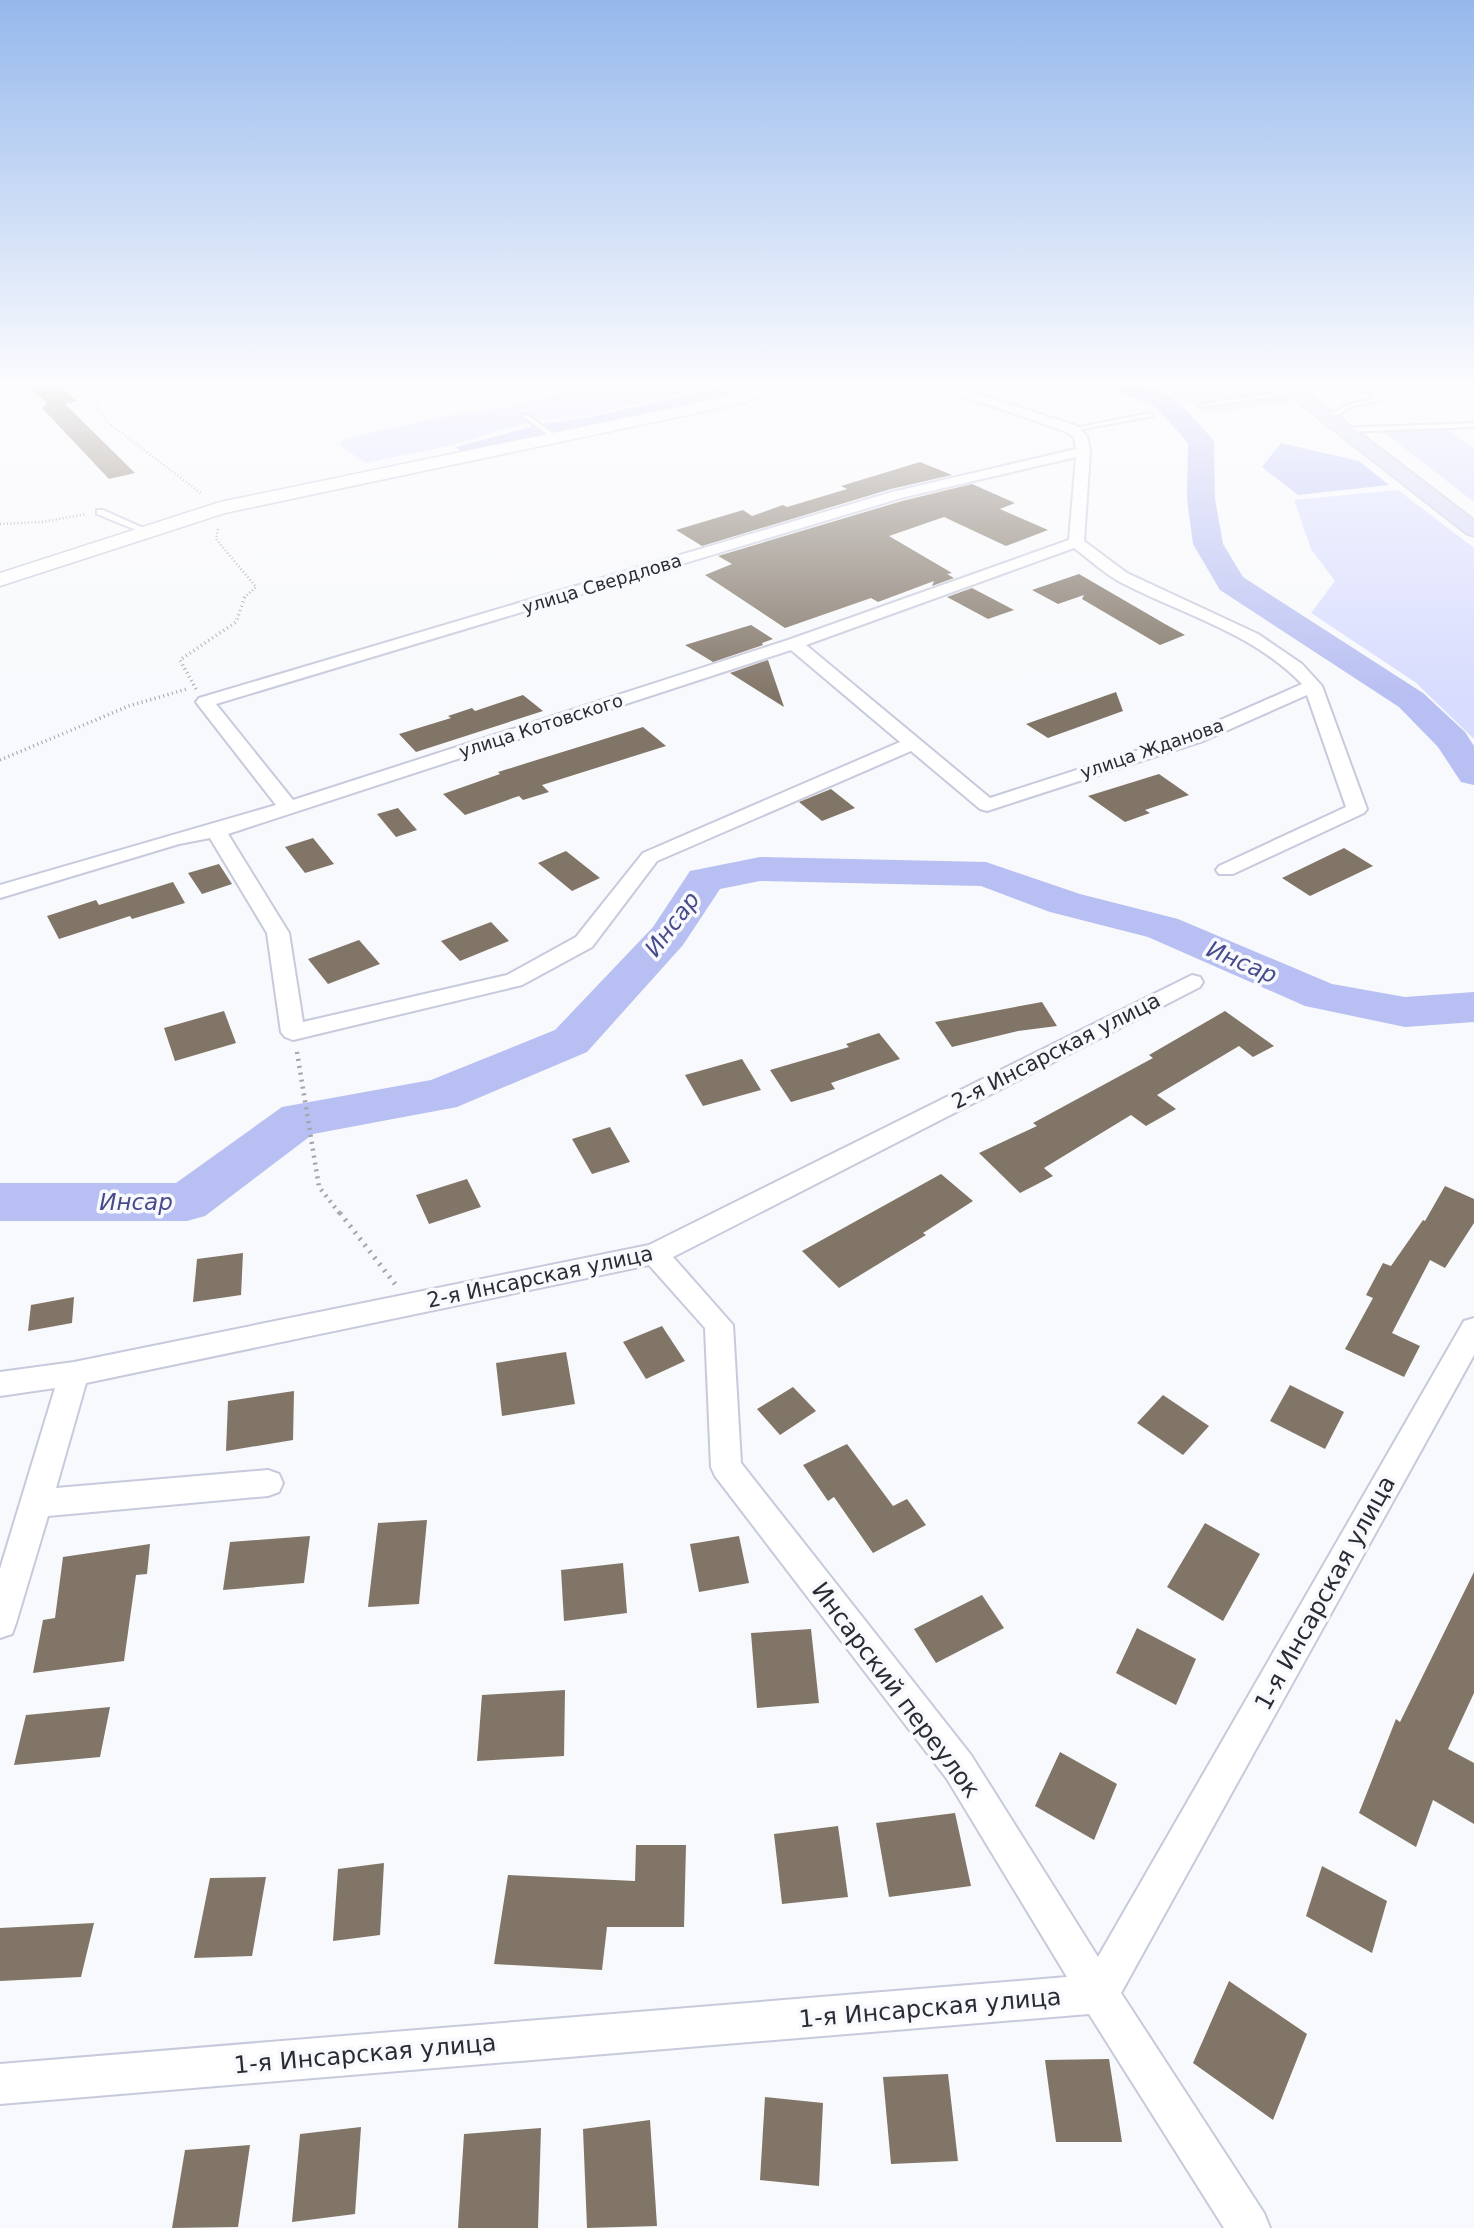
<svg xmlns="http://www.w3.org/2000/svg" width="1474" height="2228" font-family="'DejaVu Sans',sans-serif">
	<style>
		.green { fill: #d8dcfe }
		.forest { fill: #bdc4f7 }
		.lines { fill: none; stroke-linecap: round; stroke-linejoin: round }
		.river { fill: #b8bff2; fill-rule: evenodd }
		.building { fill: #817567 }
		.service-casing { stroke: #c7cadc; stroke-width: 4 }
		.minor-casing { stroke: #c7cadc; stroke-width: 4 }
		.tertiary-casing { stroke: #c7cadc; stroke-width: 3 }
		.secondary-casing { stroke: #c7cadc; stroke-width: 3 }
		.path-far3 { stroke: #a3a4a8; stroke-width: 2.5; stroke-dasharray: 1 2.5; stroke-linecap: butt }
		.path-far2 { stroke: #a3a4a8; stroke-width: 3.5; stroke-dasharray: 1 3.5; stroke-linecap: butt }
		.path-far1 { stroke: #a3a4a8; stroke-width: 4.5; stroke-dasharray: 2 5; stroke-linecap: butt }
		.path { stroke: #a3a4a8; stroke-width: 5; stroke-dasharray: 2 6; stroke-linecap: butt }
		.service { fill: #fff; fill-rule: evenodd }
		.minor { fill: #fff; fill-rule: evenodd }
		.tertiary { fill: #fff; fill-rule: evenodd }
		.secondary { fill: #d7d9f5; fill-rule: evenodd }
		.labels { text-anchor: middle; stroke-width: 7; stroke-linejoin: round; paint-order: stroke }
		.far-street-label { font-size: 18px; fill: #2b2c33; stroke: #f8f9fc }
		.street-label { font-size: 21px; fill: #2b2c33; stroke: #f8f9fc }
		.water-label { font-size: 23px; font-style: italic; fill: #484b8b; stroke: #f8f9fc }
		.near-street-label { font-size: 24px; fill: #2b2c33; stroke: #f8f9fc }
	</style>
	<rect width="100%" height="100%" fill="#f8f9fc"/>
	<g class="green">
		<polygon points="594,385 764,385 743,390 706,388 583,416 534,421 452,445 367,463 339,445 343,440 370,433 459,413 504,408"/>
		<polygon points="1154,385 1272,385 1292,402 1210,413"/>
		<polygon points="1373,424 1441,425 1474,449 1474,502"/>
		<polygon points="1398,490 1474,548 1474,739 1415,682 1311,613 1335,581 1311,549 1294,500"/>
	</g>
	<g class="forest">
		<polygon points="717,389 733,391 717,399 462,452 456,447 542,424 586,418"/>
		<polygon points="1281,443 1359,461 1389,485 1298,495 1262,467"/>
	</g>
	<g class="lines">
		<g class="river">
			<path d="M 1110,385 C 1169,385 1172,395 1210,436 L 1214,442 L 1215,499 L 1223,544 L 1243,577 L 1423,693 L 1465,732 L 1474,746 L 1474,785 L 1461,782 L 1438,747 L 1399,707 L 1220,590 L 1193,544 L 1187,499 L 1188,443 L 1157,408 L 1113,390 Z"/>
			<polygon points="760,857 986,862 1080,894 1178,919 1332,984 1405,997 1474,992 1474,1022 1405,1027 1305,1006 1148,937 1050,912 981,886 760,881 720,889 683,945 587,1052 457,1107 313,1134 205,1216 187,1221 0,1221 0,1183 176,1183 282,1107 431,1080 555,1030 653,927 690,871"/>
		</g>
	</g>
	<g class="building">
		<polygon points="33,385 58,385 77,401 65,404 135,473 109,479 42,408 47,403 30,388"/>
		<polygon points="920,462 952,475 891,489 702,546 676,530 743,510 752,516 783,505 787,507 847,489 841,486"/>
		<polygon points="972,484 1015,503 1000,509 1048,530 1006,546 944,517 889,536 952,573 947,574 954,578 932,586 934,581 878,602 871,598 785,628 705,575 732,564 718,556 902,501"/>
		<polygon points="1079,574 1165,624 1185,635 1160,645 1082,599 1084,595 1058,604 1032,590"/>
		<polygon points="972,588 1014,610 988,619 947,597"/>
		<polygon points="751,625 773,639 762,643 763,645 713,662 685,645"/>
		<polygon points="768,660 784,707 730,673"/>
		<polygon points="1116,692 1123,711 1048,738 1026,724"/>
		<polygon points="523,695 543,711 416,752 399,734 451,718 448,716 472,708 475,711"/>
		<polygon points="643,727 666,746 542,785 549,792 523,800 519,796 465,815 443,794 500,774 498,772"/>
		<polygon points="1159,774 1189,795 1145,810 1150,813 1125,822 1088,796"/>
		<polygon points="831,789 855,808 822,821 799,802"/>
		<polygon points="398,808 417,830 396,837 377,814"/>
		<polygon points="313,838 334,864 305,873 285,847"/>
		<polygon points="1344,848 1373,866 1310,896 1282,878"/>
		<polygon points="566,851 600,878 572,891 538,863"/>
		<polygon points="219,864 232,884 202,894 188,873"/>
		<polygon points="173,882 185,903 132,919 130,916 59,939 47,916 96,900 99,905"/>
		<polygon points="491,922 509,941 460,961 441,941"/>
		<polygon points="359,940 380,964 328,984 308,959"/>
		<polygon points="1042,1002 1057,1026 1018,1031 952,1047 935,1022"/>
		<polygon points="224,1011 236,1043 175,1061 164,1028"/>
		<polygon points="1225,1011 1274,1046 1253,1057 1239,1046 1157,1095 1176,1109 1146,1126 1131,1115 1044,1168 1053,1176 1020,1193 979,1153 1037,1126 1033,1123 1153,1058 1149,1055"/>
		<polygon points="879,1033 900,1059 831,1083 835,1089 791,1102 770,1070 849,1047 846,1044"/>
		<polygon points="742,1059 761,1090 703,1106 685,1075"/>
		<polygon points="610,1127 630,1162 592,1174 572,1139"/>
		<polygon points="941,1174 973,1201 923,1233 926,1235 839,1288 802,1251"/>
		<polygon points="467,1179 481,1207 429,1224 416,1195"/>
		<polygon points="1445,1186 1474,1199 1474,1223 1445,1268 1430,1260 1392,1333 1420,1346 1404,1377 1345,1349 1373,1298 1366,1295 1383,1263 1391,1266 1423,1220 1425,1221"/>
		<polygon points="243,1253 241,1295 193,1302 197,1259"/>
		<polygon points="74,1297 72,1323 28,1331 31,1305"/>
		<polygon points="662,1326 685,1361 646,1379 623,1342"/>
		<polygon points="566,1352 575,1404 502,1416 496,1363"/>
		<polygon points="1290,1385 1344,1412 1325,1449 1270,1421"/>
		<polygon points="793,1387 816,1411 780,1435 757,1409"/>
		<polygon points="294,1391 293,1440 226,1451 228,1401"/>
		<polygon points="1163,1395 1209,1426 1183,1455 1137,1423"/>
		<polygon points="847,1444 893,1506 907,1499 926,1525 873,1553 834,1497 828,1501 803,1465"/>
		<polygon points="427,1520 419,1604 368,1607 378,1523"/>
		<polygon points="1205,1523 1260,1554 1223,1621 1167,1587"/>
		<polygon points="310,1536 304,1583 223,1590 230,1542"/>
		<polygon points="739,1536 749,1583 699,1592 690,1544"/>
		<polygon points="150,1544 147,1574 136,1575 124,1661 33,1673 43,1620 55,1618 63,1557"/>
		<polygon points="623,1563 627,1613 564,1621 561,1570"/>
		<polygon points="1474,1572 1474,1693 1448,1749 1474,1763 1474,1824 1433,1800 1416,1847 1359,1813 1396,1719 1400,1722"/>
		<polygon points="982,1595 1004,1628 936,1663 914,1629"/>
		<polygon points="1137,1628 1196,1659 1176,1705 1116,1673"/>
		<polygon points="811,1629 819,1703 757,1708 751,1633"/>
		<polygon points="565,1690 564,1756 477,1761 482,1695"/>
		<polygon points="110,1707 100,1757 14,1765 26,1715"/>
		<polygon points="1060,1752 1117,1784 1094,1840 1035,1806"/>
		<polygon points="955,1813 971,1886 889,1897 876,1823"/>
		<polygon points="838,1826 848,1897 782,1904 774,1834"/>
		<polygon points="636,1845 686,1845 684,1927 607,1927 602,1970 494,1964 508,1875 635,1881"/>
		<polygon points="384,1863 380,1935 333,1941 338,1869"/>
		<polygon points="1322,1866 1387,1901 1372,1953 1306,1916"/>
		<polygon points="266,1877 252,1956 194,1958 210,1878"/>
		<polygon points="94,1923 81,1977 0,1981 0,1928"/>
		<polygon points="1229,1981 1307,2034 1273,2120 1193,2063"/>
		<polygon points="1109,2059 1122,2142 1056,2142 1045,2060"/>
		<polygon points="948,2074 958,2161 891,2164 883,2077"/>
		<polygon points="765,2097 823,2103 819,2186 760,2180"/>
		<polygon points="650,2120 657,2226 587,2228 583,2129"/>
		<polygon points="361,2127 355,2214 292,2222 300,2134"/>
		<polygon points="541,2128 538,2228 458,2228 464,2134"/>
		<polygon points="250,2145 238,2227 172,2228 185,2150"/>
	</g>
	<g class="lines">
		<defs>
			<g id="service">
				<polygon points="1353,385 1368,385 1384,399 1350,407 1330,420 1326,420 1326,418 1346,405 1376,398 1363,388"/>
				<polygon points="1293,390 1295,393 1202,407 1199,405"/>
				<polygon points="1151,413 1153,414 1153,416 1072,431 1069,429"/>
				<polygon points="523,415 527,415 558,437 553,438 523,417"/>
				<polygon points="1474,423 1474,427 1342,432 1339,430 1342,428"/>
				<polygon points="97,510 103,510 148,530 141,532 97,514"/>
			</g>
			<g id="minor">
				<polygon points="8,385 31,385 0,395 0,387"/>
				<path d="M 932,385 L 952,385 L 1077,426 L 1087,436 L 1090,451 L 1084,541 L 1127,573 L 1258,634 L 1302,664 L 1322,686 L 1367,809 L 1364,813 L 1233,874 L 1219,874 L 1216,870 L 1219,866 L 1346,807 L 1307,695 L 1203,741 L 987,811 L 980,809 L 911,751 L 657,861 L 592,947 L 522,985 L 293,1040 L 285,1037 L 281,1032 L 267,933 L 210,838 L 179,844 L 0,898 L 0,885 L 276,805 L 199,706 L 196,702 L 199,698 L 892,492 L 1076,449 L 1074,437 L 1067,432 ZM 1076,457 L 1069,540 L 788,640 L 293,800 L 216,704 L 901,498 ZM 1074,548 C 1090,560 1105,574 1122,583 C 1184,615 1253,633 1302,684 L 1191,733 L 990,798 L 806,645 ZM 791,650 L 900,742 L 643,853 L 576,937 L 507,975 L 303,1022 L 289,933 L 228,834 Z"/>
				<polygon points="1192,975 1200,977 1203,982 1200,987 673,1257 733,1325 741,1463 971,1755 1098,1957 1464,1321 1474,1318 1474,1355 1121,1993 1264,2213 1270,2228 1224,2228 1089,2014 0,2104 0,2064 1067,1977 947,1779 715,1476 711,1467 705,1328 649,1265 86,1383 56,1488 268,1470 279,1474 283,1483 279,1492 268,1496 48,1516 16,1623 12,1634 0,1638 0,1569 55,1388 0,1396 0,1372 74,1362 649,1245"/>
			</g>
			<polygon id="tertiary" points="762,385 786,385 744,403 225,513 0,586 0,573 220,502 740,394"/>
			<polygon id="secondary" points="1276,385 1297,385 1474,520 1474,536 1467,534"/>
		</defs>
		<use href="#service" class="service-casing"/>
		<use href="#minor" class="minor-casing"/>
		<use href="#tertiary" class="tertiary-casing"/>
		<use href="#secondary" class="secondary-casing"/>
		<g class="path-far3">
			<polyline points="92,385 92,396 106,421 202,494"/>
			<polyline points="0,524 42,522 86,514"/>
			<polyline points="218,529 216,539 256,587 244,598"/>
		</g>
		<g class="path-far2">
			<polyline points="196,689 180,660 236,622 245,596"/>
			<polyline points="0,760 129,706 187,689"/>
		</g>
		<polyline class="path-far1" points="297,1052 319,1187 341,1215"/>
		<polyline class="path" points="340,1213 395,1284"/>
		<use href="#service" class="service"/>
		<use href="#minor" class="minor"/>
		<use href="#tertiary" class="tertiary"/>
		<use href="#secondary" class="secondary"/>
	</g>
	<linearGradient id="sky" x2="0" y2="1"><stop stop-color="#95b8ec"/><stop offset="0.55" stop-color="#fcfcfe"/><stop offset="1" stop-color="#fcfcfe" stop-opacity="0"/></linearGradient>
	<rect width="1474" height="697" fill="url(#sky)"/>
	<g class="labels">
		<g class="far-street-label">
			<text transform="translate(602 584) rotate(-17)" y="6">улица Свердлова</text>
			<text transform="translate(541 726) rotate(-18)" y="6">улица Котовского</text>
			<text transform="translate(1152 749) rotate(-19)" y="6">улица Жданова</text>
		</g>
		<g class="street-label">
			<text transform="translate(1056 1051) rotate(-27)" y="7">2-я Инсарская улица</text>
			<text transform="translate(540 1277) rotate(-12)" y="7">2-я Инсарская улица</text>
		</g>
		<g class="water-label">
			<text transform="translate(672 924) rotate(-53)" y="8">Инсар</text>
			<text transform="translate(1242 962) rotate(23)" y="8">Инсар</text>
			<text x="136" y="1210">Инсар</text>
		</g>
		<g class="near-street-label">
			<text transform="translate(1325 1593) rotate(-61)" y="8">1-я Инсарская улица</text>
			<text transform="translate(896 1690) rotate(53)" y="8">Инсарский переулок</text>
			<text transform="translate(930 2008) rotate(-5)" y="8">1-я Инсарская улица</text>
			<text transform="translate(365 2054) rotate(-5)" y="8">1-я Инсарская улица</text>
		</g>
	</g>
</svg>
